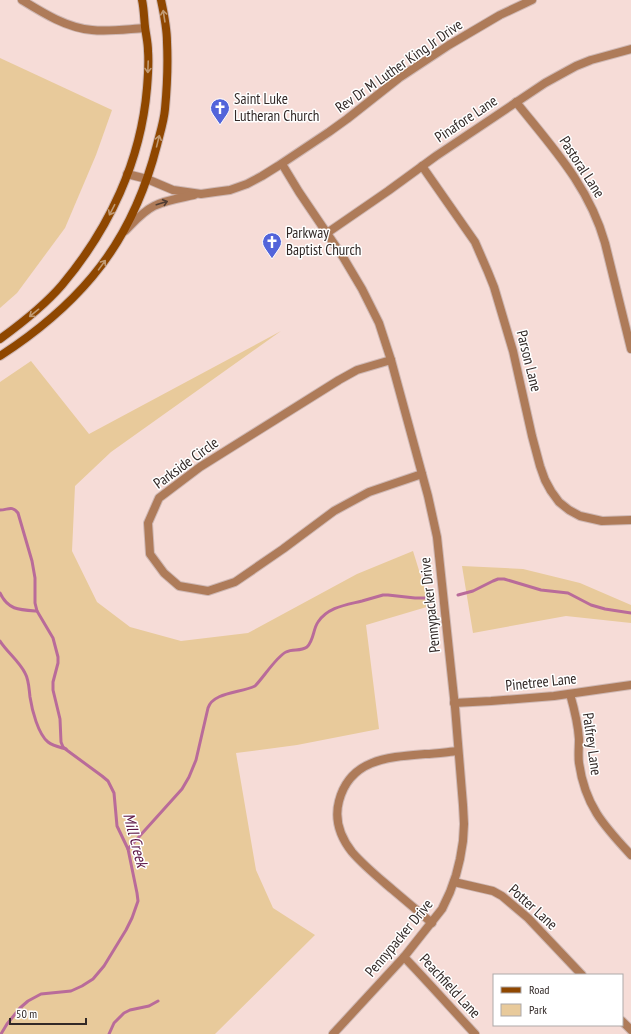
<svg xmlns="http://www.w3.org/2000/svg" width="631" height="1034" font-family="'PT Sans Narrow',sans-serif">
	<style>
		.green { fill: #e8ca9b }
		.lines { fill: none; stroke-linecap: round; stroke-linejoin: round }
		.stream { stroke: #b96b9a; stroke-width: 3 }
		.minor-casing { stroke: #cfb8b4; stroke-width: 10 }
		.tertiary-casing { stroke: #cfb8b4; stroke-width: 10 }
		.secondary-casing { stroke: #cfb8b4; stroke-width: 10 }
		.minor { stroke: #ae7b59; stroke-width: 8 }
		.tertiary { stroke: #ae7b59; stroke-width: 8 }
		.secondary { stroke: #8f4700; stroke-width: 8 }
		.oneway { stroke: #c19a73 }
		.oneway2 { stroke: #513e34 }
		.labels { text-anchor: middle; stroke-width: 3; stroke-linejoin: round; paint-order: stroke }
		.street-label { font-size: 15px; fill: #322927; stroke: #fff }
		.poi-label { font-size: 15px; fill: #322927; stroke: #fff; text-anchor: start }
		.water-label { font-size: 16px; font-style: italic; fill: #5b1444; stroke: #fff }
	</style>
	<rect width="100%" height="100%" fill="#f6dcd7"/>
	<g class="green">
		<polygon points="0,58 112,110 96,155 65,228 17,293 0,308"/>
		<polygon points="281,331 111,452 75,486 72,551 97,602 130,627 181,641 248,633 357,574 413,551 430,606 366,625 379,729 297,745 236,753 256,870 273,908 315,935 215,1034 0,1034 0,382 31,361 89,434"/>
		<polygon points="462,566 523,569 580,583 631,605 631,623 566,616 473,633"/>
	</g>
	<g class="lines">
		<g class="stream">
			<path d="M 0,510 C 8,510 12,505 18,513 L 32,561 L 35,578 L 35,603 L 37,611 L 53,638 L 58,657 L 58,663 L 53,682 L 53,690 L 60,719 L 61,742 L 63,747 L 68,751 L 102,776 L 108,781 L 114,793 L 117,826 L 128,849 L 137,893 L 138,901 L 132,918 L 126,930 L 104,966 L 93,979 L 82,986 L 71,991 L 41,994 L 28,1001 L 20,1008 L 7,1024 L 1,1034"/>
			<path d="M 0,593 C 8,610 19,610 37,611"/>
			<polyline points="458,595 473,591 493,581 498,579 504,579 541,590 568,593 591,605 605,609 631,613"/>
			<path d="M 0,641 C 7,652 19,661 25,673 C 29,680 29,689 30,697 C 32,710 38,734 48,742 C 53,746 59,747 66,749"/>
			<path d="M 128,849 L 182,789 L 189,777 L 196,760 L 208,708 C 213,692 241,693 255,686 C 263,678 277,656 286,652 C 293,648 300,652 307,647 C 314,640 313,629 318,622 C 328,607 346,605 362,601 C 369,599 376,597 383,595 L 388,595 L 415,598 L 429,598"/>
			<polyline points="109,1034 114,1023 124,1013 130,1010 149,1006 158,1001"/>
		</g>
		<defs>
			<g id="minor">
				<path d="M 22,0 C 43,13 67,28 92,30 C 109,32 128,29 145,28"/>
				<path d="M 516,102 C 552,147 589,186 605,243 L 631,349"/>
				<polyline points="422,166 475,242 488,272 494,287 513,351 532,436 540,466 545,480 551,491 559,502 569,510 580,516 602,521 631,520"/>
				<polyline points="327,233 388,191 436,156 545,83 576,66 591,60 631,49"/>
				<polyline points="391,360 357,370 339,380 200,467 159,498 148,523 150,554 164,573 179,586 208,591 235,582 283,549 334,511 369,492 422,474"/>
				<path d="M 570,694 C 574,708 578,724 579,739 C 579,747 578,755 579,763 C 585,805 603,825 631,855"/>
				<polyline points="454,703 491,701 554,696 631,685"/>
				<polyline points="454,882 493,891 502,896 528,918 582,975"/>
				<path d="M 432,923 C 419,912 406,901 393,890 C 379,878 364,866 352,852 C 341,838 334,820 339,801 C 350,759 388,757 425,754 C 436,754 447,752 458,751"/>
				<path d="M 404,957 C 428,982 451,1008 475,1034"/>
				<polyline points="622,1021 631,1030"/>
			</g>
			<g id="tertiary">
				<polyline points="282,164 299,192 343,257 362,289 379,323 391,360 428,496 437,537 455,707 463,805 464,824 463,841 460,859 456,875 450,892 442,909 404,957 333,1034"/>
				<polyline points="127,174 147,179 173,190 201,194 215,192 230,190 247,184 262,176 278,166 329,132 347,119 399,78 449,45 500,15 532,0"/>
				<path d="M 125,231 C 134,222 142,212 154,206 C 166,200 181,198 194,195"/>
			</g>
			<g id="secondary">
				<path d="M 0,339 C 22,323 44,306 62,285 C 109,229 141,161 147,88 C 148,76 149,63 148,51 C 148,43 146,35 145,27 C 144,18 144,9 142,0"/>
				<path d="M 0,356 C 34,334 66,308 92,277 C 124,239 145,192 157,145 C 160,133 164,121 165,109 C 167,88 168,63 167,42 C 167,28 164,14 161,0"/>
			</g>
		</defs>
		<use href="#minor" class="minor-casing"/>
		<use href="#tertiary" class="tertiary-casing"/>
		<use href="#secondary" class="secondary-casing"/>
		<use href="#minor" class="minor"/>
		<use href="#tertiary" class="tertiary"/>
		<use href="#secondary" class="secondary"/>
	</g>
	<defs><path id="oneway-shaft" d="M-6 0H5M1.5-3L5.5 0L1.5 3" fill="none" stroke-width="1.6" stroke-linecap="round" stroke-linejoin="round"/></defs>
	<g class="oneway">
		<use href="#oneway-shaft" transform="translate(164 16) rotate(-99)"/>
		<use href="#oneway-shaft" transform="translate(148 67) rotate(92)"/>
		<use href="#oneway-shaft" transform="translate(158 141) rotate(-76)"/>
		<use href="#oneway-shaft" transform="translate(112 210) rotate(117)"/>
		<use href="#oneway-shaft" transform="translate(102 265) rotate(-54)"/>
		<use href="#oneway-shaft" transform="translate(34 313) rotate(141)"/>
	</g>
	<use class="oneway2" href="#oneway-shaft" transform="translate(162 203) rotate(-17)"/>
	<defs>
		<symbol id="church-pin" viewBox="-11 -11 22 30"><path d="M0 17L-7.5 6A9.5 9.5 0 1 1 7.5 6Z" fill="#5264da" stroke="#fff"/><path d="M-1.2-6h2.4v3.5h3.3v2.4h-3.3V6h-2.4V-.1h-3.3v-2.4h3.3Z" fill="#fff"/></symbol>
	</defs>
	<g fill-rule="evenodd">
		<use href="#church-pin" x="209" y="97" width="22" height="30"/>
		<use href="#church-pin" x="261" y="231" width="22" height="30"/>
	</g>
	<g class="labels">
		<g class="street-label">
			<text transform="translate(399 66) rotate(-35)" y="5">Rev Dr M Luther King Jr Drive</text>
			<text transform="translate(466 119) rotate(-34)" y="5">Pinafore Lane</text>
			<text transform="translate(582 167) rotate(57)" y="5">Pastoral Lane</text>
			<text transform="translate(529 361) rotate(76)" y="5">Parson Lane</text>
			<text transform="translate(186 463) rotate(-36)" y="5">Parkside Circle</text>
			<text transform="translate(430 605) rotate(-96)" y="5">Pennypacker Drive</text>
			<text transform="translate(541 682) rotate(-6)" y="5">Pinetree Lane</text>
			<text transform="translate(592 744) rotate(82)" y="5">Palfrey Lane</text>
			<text transform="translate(533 907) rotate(42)" y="5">Potter Lane</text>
			<text transform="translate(399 938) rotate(-50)" y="5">Pennypacker Drive</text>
			<text transform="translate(450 986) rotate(47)" y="5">Peachfield Lane</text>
		</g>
		<g class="poi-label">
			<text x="234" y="104">Saint Luke<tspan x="234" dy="17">Lutheran Church</tspan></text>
			<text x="286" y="238">Parkway<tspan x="286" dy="17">Baptist Church</tspan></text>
		</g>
		<g class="water-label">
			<text transform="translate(136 840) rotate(75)" y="6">Mill Creek</text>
		</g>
	</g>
	<rect x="493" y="974" width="130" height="52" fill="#ffffff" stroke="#ada9a9"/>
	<rect x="501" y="987" width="20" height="6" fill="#8f4700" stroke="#ada9a9"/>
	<text x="529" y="994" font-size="12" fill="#322927">Road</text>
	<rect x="501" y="1004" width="20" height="12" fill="#e8ca9b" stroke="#ada9a9"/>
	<text x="529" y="1014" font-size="12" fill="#322927">Park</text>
	<path d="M10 1018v6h76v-6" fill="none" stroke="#322927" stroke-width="2"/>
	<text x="16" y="1018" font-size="12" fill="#322927" stroke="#ffffff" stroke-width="3" paint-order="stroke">50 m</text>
</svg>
